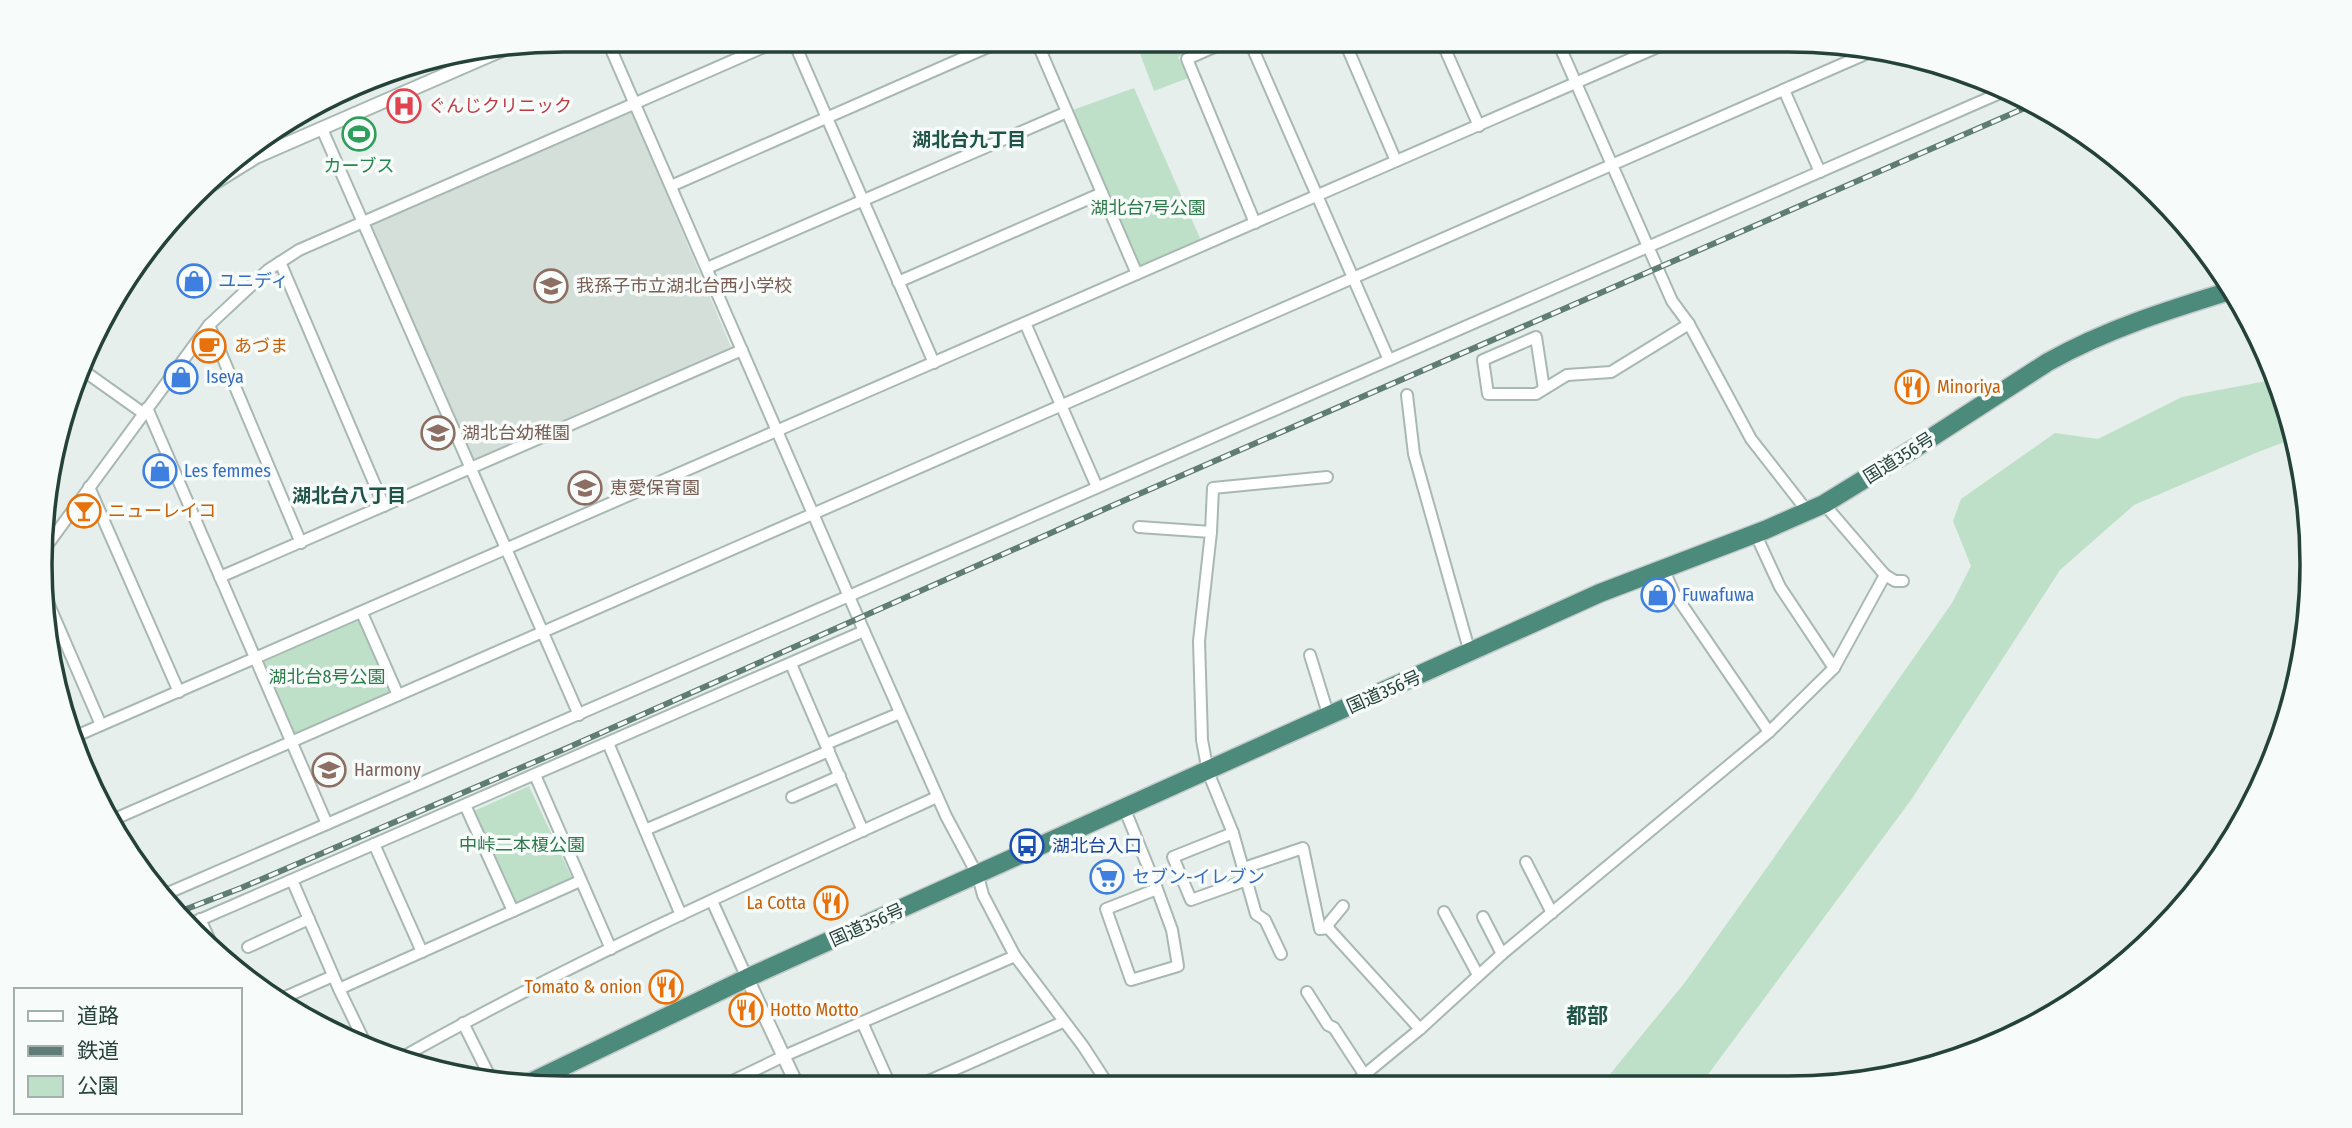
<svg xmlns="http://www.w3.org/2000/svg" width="2352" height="1128" font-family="'Fira Sans Condensed','Noto Sans JP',sans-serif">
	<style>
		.built { fill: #d4dfda }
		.green { fill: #bfe0c8 }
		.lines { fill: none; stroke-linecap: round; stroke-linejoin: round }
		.minor-casing { stroke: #a8b8b2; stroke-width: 14 }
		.tertiary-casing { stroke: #a8b8b2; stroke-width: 16 }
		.trunk-casing { stroke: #c2cac8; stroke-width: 21 }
		.minor { stroke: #fff; stroke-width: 10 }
		.tertiary { stroke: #fff; stroke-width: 12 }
		.trunk { stroke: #4c8a7c; stroke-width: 18 }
		.rail-casing { stroke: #5f7d75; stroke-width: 6 }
		.rail { stroke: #f7fbf9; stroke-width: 3.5; stroke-dasharray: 10; stroke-linecap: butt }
		.labels { text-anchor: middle; stroke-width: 7; stroke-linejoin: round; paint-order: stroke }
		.health-label { font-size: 18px; fill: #be3a42; stroke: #f7fbf9; text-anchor: start }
		.leisure-label { font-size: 18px; fill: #27864d; stroke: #f7fbf9 }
		.park-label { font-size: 18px; fill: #2d7a4b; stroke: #f7fbf9 }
		.shop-label { font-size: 18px; fill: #366cbe; stroke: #f7fbf9; text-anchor: start }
		.education-label { font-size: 18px; fill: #785e54; stroke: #f7fbf9; text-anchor: start }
		.food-label { font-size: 18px; fill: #c56008; stroke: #f7fbf9; text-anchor: start }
		.street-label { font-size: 18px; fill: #24423a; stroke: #f7fbf9 }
		.transit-label { font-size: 18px; fill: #164399; stroke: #f7fbf9; text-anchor: start }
		.neighbourhood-label { font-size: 19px; font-weight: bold; fill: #1f5548; stroke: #f7fbf9 }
		.quarter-label { font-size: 21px; font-weight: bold; fill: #1f5548; stroke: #f7fbf9 }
		.rim { fill: none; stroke: #24423a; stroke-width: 3.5 }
	</style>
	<rect width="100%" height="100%" fill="#e6efeb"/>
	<polygon class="built" points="631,111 731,347 473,460 370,224"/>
	<g class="green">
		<polygon points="1135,40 1215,40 1178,57 1188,78 1154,91"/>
		<polygon points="1619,40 1674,40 1628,61"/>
		<polygon points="1134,88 1203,245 1137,274 1067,112"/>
		<polygon points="2277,379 2295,438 2258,452 2134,505 2060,570 1911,800 1701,1084 1602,1084 1686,981 1768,866 1952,603 1971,566 1953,521 1961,499 2055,433 2098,439 2182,397"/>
		<polygon points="362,613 398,695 292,742 256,659"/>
		<polygon points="529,786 572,878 515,904 472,812"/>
	</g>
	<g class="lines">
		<defs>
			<g id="minor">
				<polyline points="607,40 864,631"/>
				<polyline points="793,40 934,363"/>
				<polyline points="1036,40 1137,274"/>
				<polyline points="1230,40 1187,59 1255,223"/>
				<polyline points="1249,40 1389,360"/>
				<polyline points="1344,40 1396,161"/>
				<polyline points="1441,40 1479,126"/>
				<polyline points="1557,40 1672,301 1689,324 1751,439 1808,512"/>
				<polyline points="1784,90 1820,172"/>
				<polyline points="322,129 579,715"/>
				<polyline points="671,186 1004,40"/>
				<polyline points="280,262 384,506"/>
				<polyline points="707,268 1067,112"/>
				<polyline points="898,282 1102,193"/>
				<polyline points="1025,323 1097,487"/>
				<polyline points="209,325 301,543"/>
				<polyline points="84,371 143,413"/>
				<polyline points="1544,389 1536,337 1483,360 1488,394 1536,394 1567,375 1611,372 1689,324"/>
				<polyline points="1407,395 1414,454 1470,653"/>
				<polyline points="147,408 327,824 161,896"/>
				<polyline points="89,487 179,692"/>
				<polyline points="1824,504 1885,575 1895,581 1903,581"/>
				<polyline points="1139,527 1211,532"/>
				<polyline points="48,544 209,325 268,270 299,250 780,40"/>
				<polyline points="1663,568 1674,593 1769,732"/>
				<polyline points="220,577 742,350"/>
				<polyline points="46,598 101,725"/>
				<polyline points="362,613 398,695"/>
				<polyline points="1310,655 1329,717"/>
				<polyline points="791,664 863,831"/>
				<polyline points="1834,668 1885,575"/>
				<polyline points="76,736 1674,40"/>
				<polyline points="608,743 681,915"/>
				<polyline points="826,744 900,713"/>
				<polyline points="535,775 611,949"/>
				<polyline points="792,797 840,776"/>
				<polyline points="465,805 513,911"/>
				<polyline points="1125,810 1157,889 1106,909 1131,980 1178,966 1172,930 1157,889"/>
				<polyline points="110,821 1877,49"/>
				<polyline points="327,824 2007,90"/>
				<polyline points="645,830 829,751"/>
				<polyline points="1233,833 1173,857 1191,900 1247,880"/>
				<polyline points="374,844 422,952"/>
				<polyline points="1526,862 1552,913"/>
				<polyline points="1244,868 1303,848 1320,929 1328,928 1420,1029"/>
				<polyline points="292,880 339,989 368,1049"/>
				<polyline points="712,901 747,978"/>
				<polyline points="1444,912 1478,975"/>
				<polyline points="1483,917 1502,954"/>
				<polyline points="200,919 217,956"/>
				<polyline points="188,925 864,631 946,816 978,876 983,895 1015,956 1083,1046 1109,1086"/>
				<polyline points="1328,928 1329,923 1343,906"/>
				<polyline points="248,947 309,919"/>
				<polyline points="1281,954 1265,920 1256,914 1233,833 1208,772 1202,740 1199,641 1211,532 1213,488 1327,477"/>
				<polyline points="339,989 580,881"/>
				<polyline points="1307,992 1328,1025 1334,1028 1364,1074"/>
				<polyline points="283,998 333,976"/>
				<polyline points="862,1022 891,1087"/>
				<polyline points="463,1023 492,1081"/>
				<path d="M 399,1059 C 573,961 756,879 937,797"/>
				<polyline points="1352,1085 1420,1029 1502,954 1769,732 1834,668 1780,587 1755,533"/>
				<polyline points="720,1087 784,1056 1015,956"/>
				<polyline points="915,1087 1063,1022"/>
			</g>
			<g id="tertiary">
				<polyline points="198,193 256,157 502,50"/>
				<polyline points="747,978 798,1087"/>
			</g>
			<path id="trunk" d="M 527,1084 L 747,978 L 1600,593 L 1765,530 L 1824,504 L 1923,443 L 2048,362 C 2107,329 2168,310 2233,290"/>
		</defs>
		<use href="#minor" class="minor-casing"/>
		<use href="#tertiary" class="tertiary-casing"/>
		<use href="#trunk" class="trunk-casing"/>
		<use href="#minor" class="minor"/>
		<use href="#tertiary" class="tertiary"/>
		<use href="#trunk" class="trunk"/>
		<defs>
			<polyline id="rail" points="176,913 241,888 567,748 1107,508 2034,104"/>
		</defs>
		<use href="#rail" class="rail-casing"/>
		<use href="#rail" class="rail"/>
	</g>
	<defs>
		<symbol id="hospital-ring" viewBox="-11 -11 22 22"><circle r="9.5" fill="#f7fbf9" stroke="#e0444e" stroke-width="1.5"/><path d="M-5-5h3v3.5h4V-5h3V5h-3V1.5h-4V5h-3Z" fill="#e0444e"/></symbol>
		<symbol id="stadium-ring" viewBox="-11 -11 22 22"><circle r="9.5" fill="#f7fbf9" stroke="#2e9e5b" stroke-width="1.5"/><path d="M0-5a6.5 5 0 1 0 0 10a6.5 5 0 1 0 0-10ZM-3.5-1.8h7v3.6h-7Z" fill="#2e9e5b"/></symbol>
		<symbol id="shop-ring" viewBox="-11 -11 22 22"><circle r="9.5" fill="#f7fbf9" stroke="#3f7fe0" stroke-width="1.5"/><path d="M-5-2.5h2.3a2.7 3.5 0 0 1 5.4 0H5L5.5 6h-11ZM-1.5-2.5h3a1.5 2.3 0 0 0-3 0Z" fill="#3f7fe0"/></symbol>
		<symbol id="school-ring" viewBox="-11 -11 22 22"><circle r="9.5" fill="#f7fbf9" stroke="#8d6e63" stroke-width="1.5"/><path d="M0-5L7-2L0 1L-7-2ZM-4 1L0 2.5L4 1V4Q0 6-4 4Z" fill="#8d6e63"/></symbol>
		<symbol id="cafe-ring" viewBox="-11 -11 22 22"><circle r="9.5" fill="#f7fbf9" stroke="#e8710a" stroke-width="1.5"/><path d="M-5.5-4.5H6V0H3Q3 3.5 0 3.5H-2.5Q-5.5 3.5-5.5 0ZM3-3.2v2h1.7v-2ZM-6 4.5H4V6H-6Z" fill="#e8710a"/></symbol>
		<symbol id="restaurant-ring" viewBox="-11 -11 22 22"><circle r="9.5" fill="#f7fbf9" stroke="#e8710a" stroke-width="1.5"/><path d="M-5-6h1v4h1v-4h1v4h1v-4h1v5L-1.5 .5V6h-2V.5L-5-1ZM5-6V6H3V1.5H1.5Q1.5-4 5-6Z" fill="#e8710a"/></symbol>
		<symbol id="bar-ring" viewBox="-11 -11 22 22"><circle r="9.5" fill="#f7fbf9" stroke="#e8710a" stroke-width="1.5"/><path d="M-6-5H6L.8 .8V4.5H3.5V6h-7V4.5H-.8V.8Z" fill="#e8710a"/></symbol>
		<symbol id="bus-ring" viewBox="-11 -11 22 22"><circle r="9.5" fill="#f7fbf9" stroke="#1a4fb4" stroke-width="1.5"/><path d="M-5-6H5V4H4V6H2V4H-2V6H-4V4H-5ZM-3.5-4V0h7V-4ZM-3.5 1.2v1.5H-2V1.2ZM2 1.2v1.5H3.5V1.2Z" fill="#1a4fb4"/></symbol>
		<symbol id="supermarket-ring" viewBox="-11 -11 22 22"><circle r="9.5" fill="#f7fbf9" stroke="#3f7fe0" stroke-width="1.5"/><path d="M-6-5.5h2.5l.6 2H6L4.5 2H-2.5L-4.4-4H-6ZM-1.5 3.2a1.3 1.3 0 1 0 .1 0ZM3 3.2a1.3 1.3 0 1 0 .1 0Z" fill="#3f7fe0"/></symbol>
	</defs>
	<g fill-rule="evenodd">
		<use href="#hospital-ring" x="385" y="87" width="38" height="38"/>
		<use href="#stadium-ring" x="340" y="115" width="38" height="38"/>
		<use href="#shop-ring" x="175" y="262" width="38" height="38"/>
		<use href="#school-ring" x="532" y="267" width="38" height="38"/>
		<use href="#cafe-ring" x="190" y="327" width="38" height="38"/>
		<use href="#shop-ring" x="162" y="358" width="38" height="38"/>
		<use href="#restaurant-ring" x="1893" y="368" width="38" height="38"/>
		<use href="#school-ring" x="419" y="414" width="38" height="38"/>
		<use href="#shop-ring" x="141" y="452" width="38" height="38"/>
		<use href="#school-ring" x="566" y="469" width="38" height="38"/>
		<use href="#bar-ring" x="65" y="492" width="38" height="38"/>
		<use href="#shop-ring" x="1639" y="576" width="38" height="38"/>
		<use href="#school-ring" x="310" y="751" width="38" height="38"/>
		<use href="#bus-ring" x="1008" y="827" width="38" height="38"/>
		<use href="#supermarket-ring" x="1088" y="858" width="38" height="38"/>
		<use href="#restaurant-ring" x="812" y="884" width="38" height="38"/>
		<use href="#restaurant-ring" x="647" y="968" width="38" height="38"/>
		<use href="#restaurant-ring" x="727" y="991" width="38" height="38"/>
	</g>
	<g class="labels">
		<g class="health-label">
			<text x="428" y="112">ぐんじクリニック</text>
		</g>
		<g class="leisure-label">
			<text x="359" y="172">カーブス</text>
		</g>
		<g class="park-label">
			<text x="1148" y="214">湖北台7号公園</text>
			<text x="327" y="683">湖北台8号公園</text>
			<text x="522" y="851">中峠二本榎公園</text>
		</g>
		<g class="shop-label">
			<text x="218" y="287">ユニディ</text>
			<text x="206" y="383">Iseya</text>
			<text x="184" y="477">Les femmes</text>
			<text x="1682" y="601">Fuwafuwa</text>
			<text x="1132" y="883">セブン-イレブン</text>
		</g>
		<g class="education-label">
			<text x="576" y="292">我孫子市立湖北台西小学校</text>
			<text x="462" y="439">湖北台幼稚園</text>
			<text x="610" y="494">恵愛保育園</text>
			<text x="354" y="776">Harmony</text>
		</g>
		<g class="food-label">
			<text x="234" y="352">あづま</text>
			<text x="1937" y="393">Minoriya</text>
			<text x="108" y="517">ニューレイコ</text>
			<text x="806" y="909" text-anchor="end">La Cotta</text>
			<text x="642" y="993" text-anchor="end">Tomato &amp; onion</text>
			<text x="770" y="1016">Hotto Motto</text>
		</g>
		<g class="street-label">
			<text transform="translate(1899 458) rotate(-32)" y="6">国道356号</text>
			<text transform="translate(1384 692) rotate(-24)" y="6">国道356号</text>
			<text transform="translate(867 925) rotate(-24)" y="6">国道356号</text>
		</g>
		<g class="transit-label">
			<text x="1052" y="852">湖北台入口</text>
		</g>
		<g class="neighbourhood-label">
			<text x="969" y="146">湖北台九丁目</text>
			<text x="349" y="502">湖北台八丁目</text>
		</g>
		<g class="quarter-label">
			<text x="1587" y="1023">都部</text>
		</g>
	</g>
	<path d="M0 0H2352V1128H0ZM564 52H1788A512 512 0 0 1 2300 564V564A512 512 0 0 1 1788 1076H564A512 512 0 0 1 52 564V564A512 512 0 0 1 564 52Z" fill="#f7fbf9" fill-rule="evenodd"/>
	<path class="rim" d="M564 52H1788A512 512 0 0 1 2300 564V564A512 512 0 0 1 1788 1076H564A512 512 0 0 1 52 564V564A512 512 0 0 1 564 52Z"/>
	<rect x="14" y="988" width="228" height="126" fill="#f7fbf9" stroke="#a3b1ad" stroke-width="2"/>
	<rect x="28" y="1011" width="35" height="10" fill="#ffffff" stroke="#a3b1ad" stroke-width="2"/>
	<text x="77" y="1023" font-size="21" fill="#24423a">道路</text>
	<rect x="28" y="1046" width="35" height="10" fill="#5f7d75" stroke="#a3b1ad" stroke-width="2"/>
	<text x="77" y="1058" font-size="21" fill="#24423a">鉄道</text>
	<rect x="28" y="1076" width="35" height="21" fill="#bfe0c8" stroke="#a3b1ad" stroke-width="2"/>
	<text x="77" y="1093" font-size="21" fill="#24423a">公園</text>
</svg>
